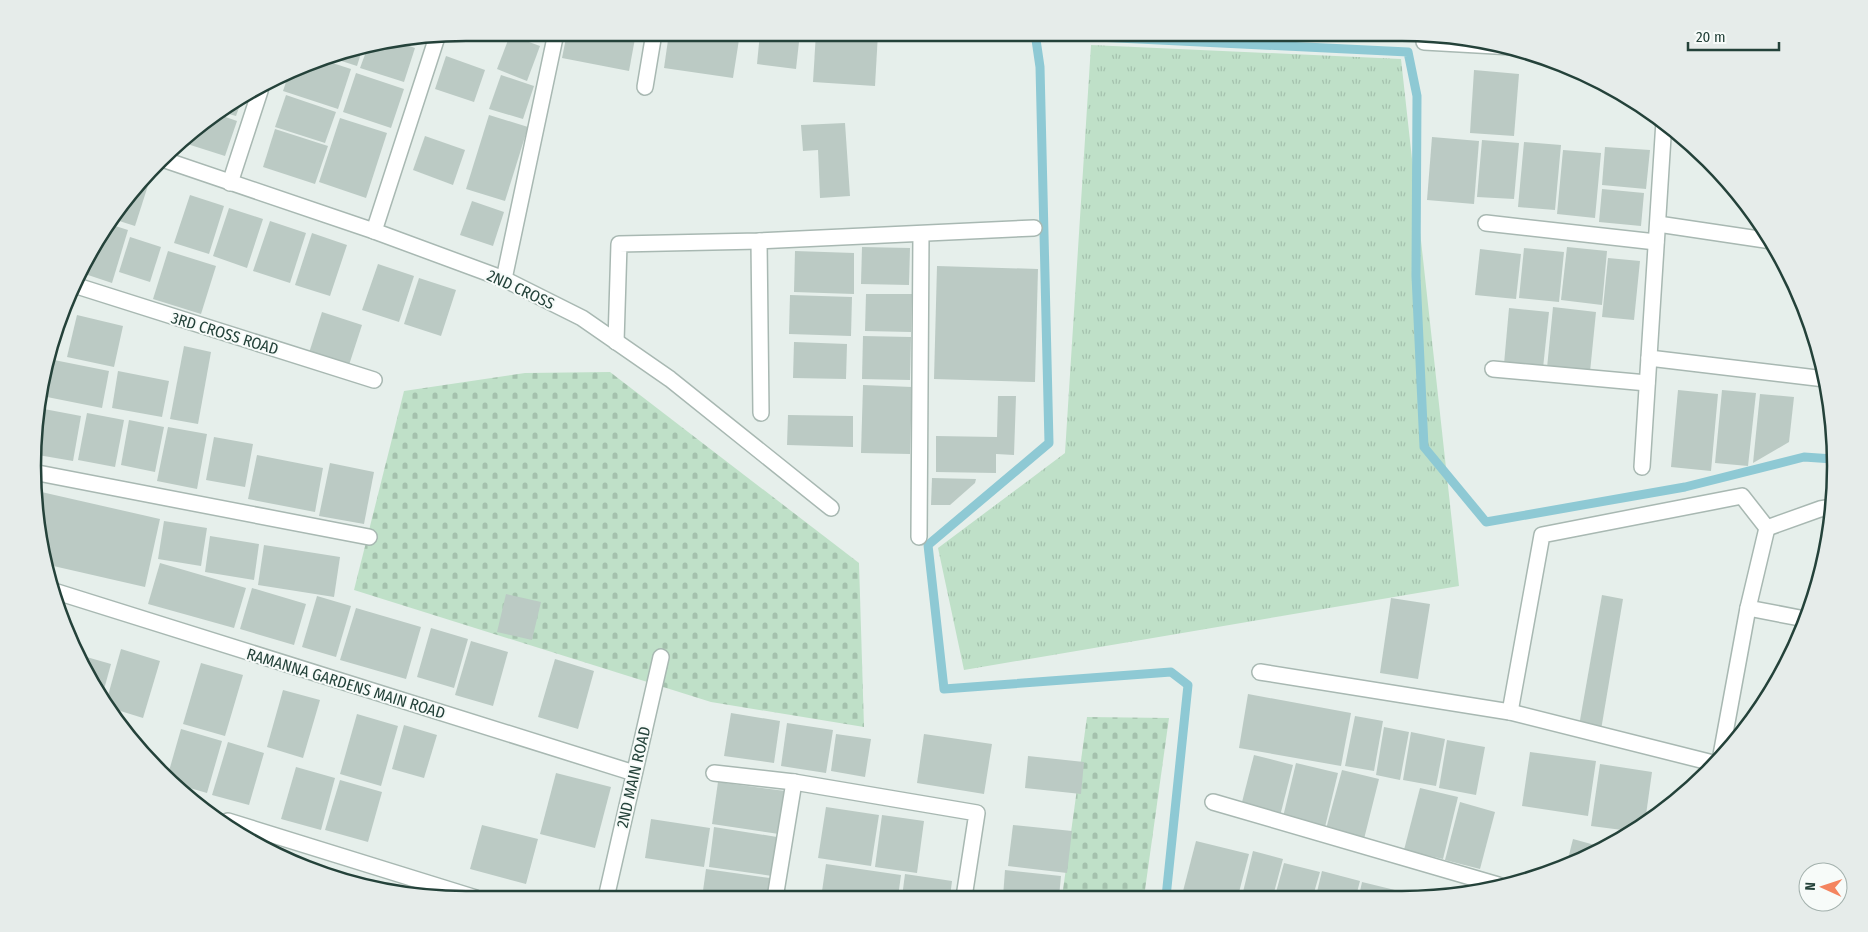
<svg xmlns="http://www.w3.org/2000/svg" width="1868" height="932" font-family="'Fira Sans Condensed',sans-serif">
	<style>
		.grass { fill: url(#grass-tufts) }
		.cemetery { fill: url(#cemetery-stones) }
		.lines { fill: none; stroke-linecap: round; stroke-linejoin: round }
		.stream { stroke: #8ec9d4; stroke-width: 9 }
		.building { fill: #bbcac4 }
		.street-casing { stroke: #a8b8b2; stroke-width: 18 }
		.street { stroke: #fff; stroke-width: 15 }
		.labels { text-anchor: middle; stroke-width: 4; stroke-linejoin: round; paint-order: stroke }
		.street-label { font-size: 16px; fill: #24423a; stroke: #f7fbf9 }
		.rim { fill: none; stroke: #24423a; stroke-width: 2.5 }
	</style>
	<defs>
		<pattern id="grass-tufts" width="24" height="20" patternUnits="userSpaceOnUse" patternTransform="scale(1.25)"><rect width="24" height="20" fill="#bfe0c8"/><path d="M3 7l-1-3M5 7V3M7 7l1-3M15 17l-1-3M17 17v-4M19 17l1-3" fill="none" stroke="#a4c1ad"/></pattern>
		<pattern id="cemetery-stones" width="16" height="16" patternUnits="userSpaceOnUse" patternTransform="scale(1.25)"><rect width="16" height="16" fill="#bfe0c8"/><path d="M2 7V4a2 2 0 0 1 4 0v3zM10 15v-3a2 2 0 0 1 4 0v3z" fill="#a4c1ad"/></pattern>
	</defs>
	<rect width="100%" height="100%" fill="#e6efeb"/>
	<polygon class="grass" points="1091,45 1401,59 1459,586 964,670 938,548 1065,453"/>
	<g class="cemetery">
		<polygon points="610,372 859,563 864,727 711,702 354,590 404,391 525,373"/>
		<polygon points="1087,717 1169,718 1144,897 1062,897"/>
	</g>
	<g class="lines">
		<g class="stream">
			<polyline points="1035,33 1040,67 1049,443 928,545 944,689 1171,672 1188,685 1166,897"/>
			<polyline points="1035,34 1408,52 1417,96 1416,276 1424,447 1486,522 1685,487 1804,457 1833,459"/>
		</g>
	</g>
	<g class="building">
		<polygon points="520,33 538,33 536,38"/>
		<polygon points="567,33 636,33 629,71 562,58"/>
		<polygon points="669,33 740,33 733,78 664,68"/>
		<polygon points="760,33 800,33 796,69 757,64"/>
		<polygon points="816,33 878,33 875,86 813,82"/>
		<polygon points="510,35 540,46 527,81 497,69"/>
		<polygon points="401,43 415,48 404,82 360,68 367,49"/>
		<polygon points="362,50 357,66 326,56"/>
		<polygon points="446,56 485,70 474,102 435,89"/>
		<polygon points="320,59 351,69 338,109 283,91 288,76"/>
		<polygon points="1474,70 1519,74 1514,136 1470,133"/>
		<polygon points="356,73 404,89 391,128 343,112"/>
		<polygon points="501,75 534,86 523,119 489,109"/>
		<polygon points="286,95 336,112 325,143 275,127"/>
		<polygon points="241,102 236,116 222,112"/>
		<polygon points="217,114 237,121 225,156 181,142 202,122"/>
		<polygon points="489,115 528,127 505,201 466,189"/>
		<polygon points="340,118 387,133 366,198 319,182"/>
		<polygon points="845,123 850,196 820,198 818,150 803,151 801,125"/>
		<polygon points="275,129 328,146 315,184 263,167"/>
		<polygon points="425,136 465,150 453,185 413,170"/>
		<polygon points="1432,137 1479,141 1474,204 1427,200"/>
		<polygon points="1482,140 1519,143 1514,199 1477,197"/>
		<polygon points="1524,142 1561,145 1555,210 1518,207"/>
		<polygon points="1605,147 1650,150 1646,189 1602,185"/>
		<polygon points="1563,150 1601,153 1595,218 1557,214"/>
		<polygon points="149,172 152,173 135,226 113,219 140,180"/>
		<polygon points="1602,189 1644,193 1641,226 1599,222"/>
		<polygon points="190,195 224,206 209,254 174,243"/>
		<polygon points="472,201 504,212 493,246 460,235"/>
		<polygon points="229,208 263,219 247,268 213,256"/>
		<polygon points="270,221 306,233 290,283 253,271"/>
		<polygon points="109,224 128,230 112,283 82,273 91,249"/>
		<polygon points="312,233 347,245 330,296 295,285"/>
		<polygon points="130,237 161,247 150,282 119,272"/>
		<polygon points="862,247 910,248 909,285 861,284"/>
		<polygon points="1567,247 1607,251 1602,305 1561,300"/>
		<polygon points="1524,248 1564,252 1559,302 1519,298"/>
		<polygon points="1480,249 1521,254 1516,299 1475,295"/>
		<polygon points="168,251 216,266 201,314 153,299"/>
		<polygon points="795,251 854,253 854,294 794,292"/>
		<polygon points="1608,258 1640,261 1634,320 1602,317"/>
		<polygon points="378,264 414,276 399,322 362,310"/>
		<polygon points="937,266 1038,269 1035,382 934,379"/>
		<polygon points="419,278 456,290 441,336 404,324"/>
		<polygon points="866,294 912,294 911,332 865,331"/>
		<polygon points="790,295 852,297 851,336 789,334"/>
		<polygon points="1553,307 1596,312 1590,372 1547,368"/>
		<polygon points="1509,308 1549,312 1543,368 1504,364"/>
		<polygon points="322,312 362,325 349,365 309,353"/>
		<polygon points="77,315 123,326 114,367 67,357"/>
		<polygon points="863,336 911,337 910,380 862,379"/>
		<polygon points="794,342 847,344 846,379 793,378"/>
		<polygon points="184,346 211,352 198,424 170,419"/>
		<polygon points="54,360 109,371 102,408 47,397"/>
		<polygon points="118,371 169,381 162,417 112,408"/>
		<polygon points="863,385 912,387 910,454 861,453"/>
		<polygon points="1678,390 1718,394 1711,471 1671,467"/>
		<polygon points="1722,390 1756,393 1748,466 1715,463"/>
		<polygon points="1760,394 1794,397 1789,442 1753,463"/>
		<polygon points="998,396 1016,396 1014,455 996,454 996,473 936,472 936,436 997,437"/>
		<polygon points="44,409 81,416 73,461 38,455 39,434"/>
		<polygon points="87,413 124,420 115,467 78,460"/>
		<polygon points="788,415 853,416 853,447 787,445"/>
		<polygon points="129,420 164,427 155,472 121,465"/>
		<polygon points="168,427 207,434 197,489 157,481"/>
		<polygon points="214,437 253,444 245,487 206,480"/>
		<polygon points="257,455 323,468 315,512 248,499"/>
		<polygon points="330,463 374,472 364,524 319,516"/>
		<polygon points="932,478 976,479 975,483 950,505 931,505"/>
		<polygon points="37,491 160,519 145,587 49,565 36,522"/>
		<polygon points="164,521 207,528 201,566 158,559"/>
		<polygon points="210,536 259,544 254,580 205,572"/>
		<polygon points="264,545 340,557 334,597 258,585"/>
		<polygon points="160,563 246,588 234,628 148,604"/>
		<polygon points="252,588 306,604 294,645 240,629"/>
		<polygon points="506,594 541,602 532,640 497,632"/>
		<polygon points="1602,595 1623,599 1601,730 1579,726"/>
		<polygon points="317,596 351,606 336,657 302,647"/>
		<polygon points="1391,598 1430,604 1418,679 1380,673"/>
		<polygon points="356,608 421,627 406,679 340,660"/>
		<polygon points="431,628 468,639 454,688 417,677"/>
		<polygon points="471,641 508,652 493,706 455,695"/>
		<polygon points="121,649 160,661 143,718 114,709 107,699"/>
		<polygon points="76,654 111,664 103,693 77,657"/>
		<polygon points="555,659 594,671 578,729 538,717"/>
		<polygon points="201,663 243,675 225,736 183,724"/>
		<polygon points="283,690 320,700 303,758 267,747"/>
		<polygon points="1248,694 1351,713 1341,766 1239,748"/>
		<polygon points="731,713 780,721 774,763 724,756"/>
		<polygon points="357,714 398,726 381,786 340,774"/>
		<polygon points="1355,716 1383,721 1374,771 1345,766"/>
		<polygon points="787,723 833,730 826,773 781,766"/>
		<polygon points="404,725 437,735 424,778 392,769"/>
		<polygon points="1384,727 1409,732 1400,780 1376,775"/>
		<polygon points="181,729 222,741 207,793 176,784 167,778"/>
		<polygon points="1411,732 1445,739 1436,786 1403,780"/>
		<polygon points="836,734 871,739 865,777 831,771"/>
		<polygon points="924,734 992,744 984,794 917,783"/>
		<polygon points="1447,740 1485,747 1476,795 1439,788"/>
		<polygon points="228,742 264,753 249,805 212,795"/>
		<polygon points="1530,752 1596,761 1588,816 1522,806"/>
		<polygon points="1254,755 1293,765 1280,816 1241,806"/>
		<polygon points="1028,756 1084,762 1081,794 1025,788"/>
		<polygon points="1296,763 1338,773 1325,827 1283,817"/>
		<polygon points="1600,764 1652,772 1645,822 1630,831 1591,826"/>
		<polygon points="296,767 335,778 321,830 281,819"/>
		<polygon points="1342,770 1379,779 1364,839 1326,829"/>
		<polygon points="556,773 611,787 595,848 540,834"/>
		<polygon points="340,780 382,792 368,842 325,830"/>
		<polygon points="718,782 785,791 779,834 712,824"/>
		<polygon points="1420,788 1458,797 1443,859 1404,850"/>
		<polygon points="1460,802 1495,812 1480,869 1445,860"/>
		<polygon points="826,807 879,815 871,866 818,858"/>
		<polygon points="882,815 924,821 917,873 875,867"/>
		<polygon points="651,819 710,828 704,867 645,858"/>
		<polygon points="482,825 538,839 526,884 470,869"/>
		<polygon points="1013,825 1072,831 1067,873 1008,866"/>
		<polygon points="714,827 777,837 772,876 709,867"/>
		<polygon points="1573,839 1602,847 1566,867"/>
		<polygon points="1196,841 1249,854 1238,896 1182,895"/>
		<polygon points="1253,851 1283,859 1273,896 1242,896"/>
		<polygon points="1284,863 1320,872 1313,896 1275,896"/>
		<polygon points="826,864 901,875 898,897 821,898"/>
		<polygon points="706,869 770,878 767,898 702,898"/>
		<polygon points="1005,870 1061,876 1059,897 1003,897"/>
		<polygon points="1322,871 1360,881 1356,896 1316,896"/>
		<polygon points="905,874 952,881 950,897 902,897"/>
		<polygon points="1362,882 1399,891 1398,896 1359,896"/>
		<polygon points="1402,890 1423,895 1423,896 1401,896"/>
	</g>
	<g class="lines">
		<defs>
			<g id="street">
				<polyline points="1424,42 1513,47"/>
				<polyline points="645,87 654,33"/>
				<polyline points="162,159 374,231 504,279 582,318 670,379 831,508"/>
				<polyline points="230,183 260,91"/>
				<polyline points="1486,223 1656,242"/>
				<polyline points="1658,224 1772,241"/>
				<polyline points="374,231 437,37"/>
				<polyline points="759,241 761,413"/>
				<polyline points="504,279 556,33"/>
				<polyline points="77,286 374,380"/>
				<polyline points="616,342 619,244 759,241 1034,228"/>
				<polyline points="1649,358 1825,379"/>
				<polyline points="1493,369 1647,383"/>
				<polyline points="1642,467 1664,121"/>
				<polyline points="38,473 369,537"/>
				<polyline points="1767,528 1820,509 1832,507"/>
				<polyline points="919,537 921,234"/>
				<polyline points="57,592 634,773"/>
				<polyline points="1748,608 1805,619"/>
				<polyline points="1260,672 1510,712 1713,763"/>
				<polyline points="1510,712 1542,535 1742,496 1767,528"/>
				<polyline points="1721,755 1748,608 1767,528"/>
				<polyline points="714,773 794,782 977,813 964,897"/>
				<polyline points="1213,802 1498,885"/>
				<polyline points="228,821 476,898"/>
				<polyline points="606,898 661,657"/>
				<polyline points="775,898 794,782"/>
			</g>
		</defs>
		<use href="#street" class="street-casing"/>
		<use href="#street" class="street"/>
	</g>
	<g class="labels">
		<g class="street-label">
			<text transform="translate(521 289) rotate(25)" y="6">2ND CROSS</text>
			<text transform="translate(225 333) rotate(17)" y="6">3RD CROSS ROAD</text>
			<text transform="translate(346 683) rotate(17)" y="6">RAMANNA GARDENS MAIN ROAD</text>
			<text transform="translate(633 777) rotate(-77)" y="6">2ND MAIN ROAD</text>
		</g>
	</g>
	<path d="M0 0H1868V932H0ZM466 41H1402A425 425 0 0 1 1827 466V466A425 425 0 0 1 1402 891H466A425 425 0 0 1 41 466V466A425 425 0 0 1 466 41Z" fill="#e6ecea" fill-rule="evenodd"/>
	<path class="rim" d="M466 41H1402A425 425 0 0 1 1827 466V466A425 425 0 0 1 1402 891H466A425 425 0 0 1 41 466V466A425 425 0 0 1 466 41Z"/>
	<g transform="translate(1823 887) rotate(273)"><circle r="24" fill="#f7fbf9" stroke="#a3b1ad"/>
	<path d="M0-4L9 19L0 12L-9 19Z" fill="#f4845f"/>
	<text y="-8" font-size="14" font-weight="bold" text-anchor="middle" fill="#24423a">N</text>
	</g>
	<path d="M1688 42v8h91v-8" fill="none" stroke="#24423a" stroke-width="2.5"/>
	<text x="1696" y="42" font-size="15" fill="#24423a" stroke="#f7fbf9" stroke-width="4" paint-order="stroke">20 m</text>
</svg>
